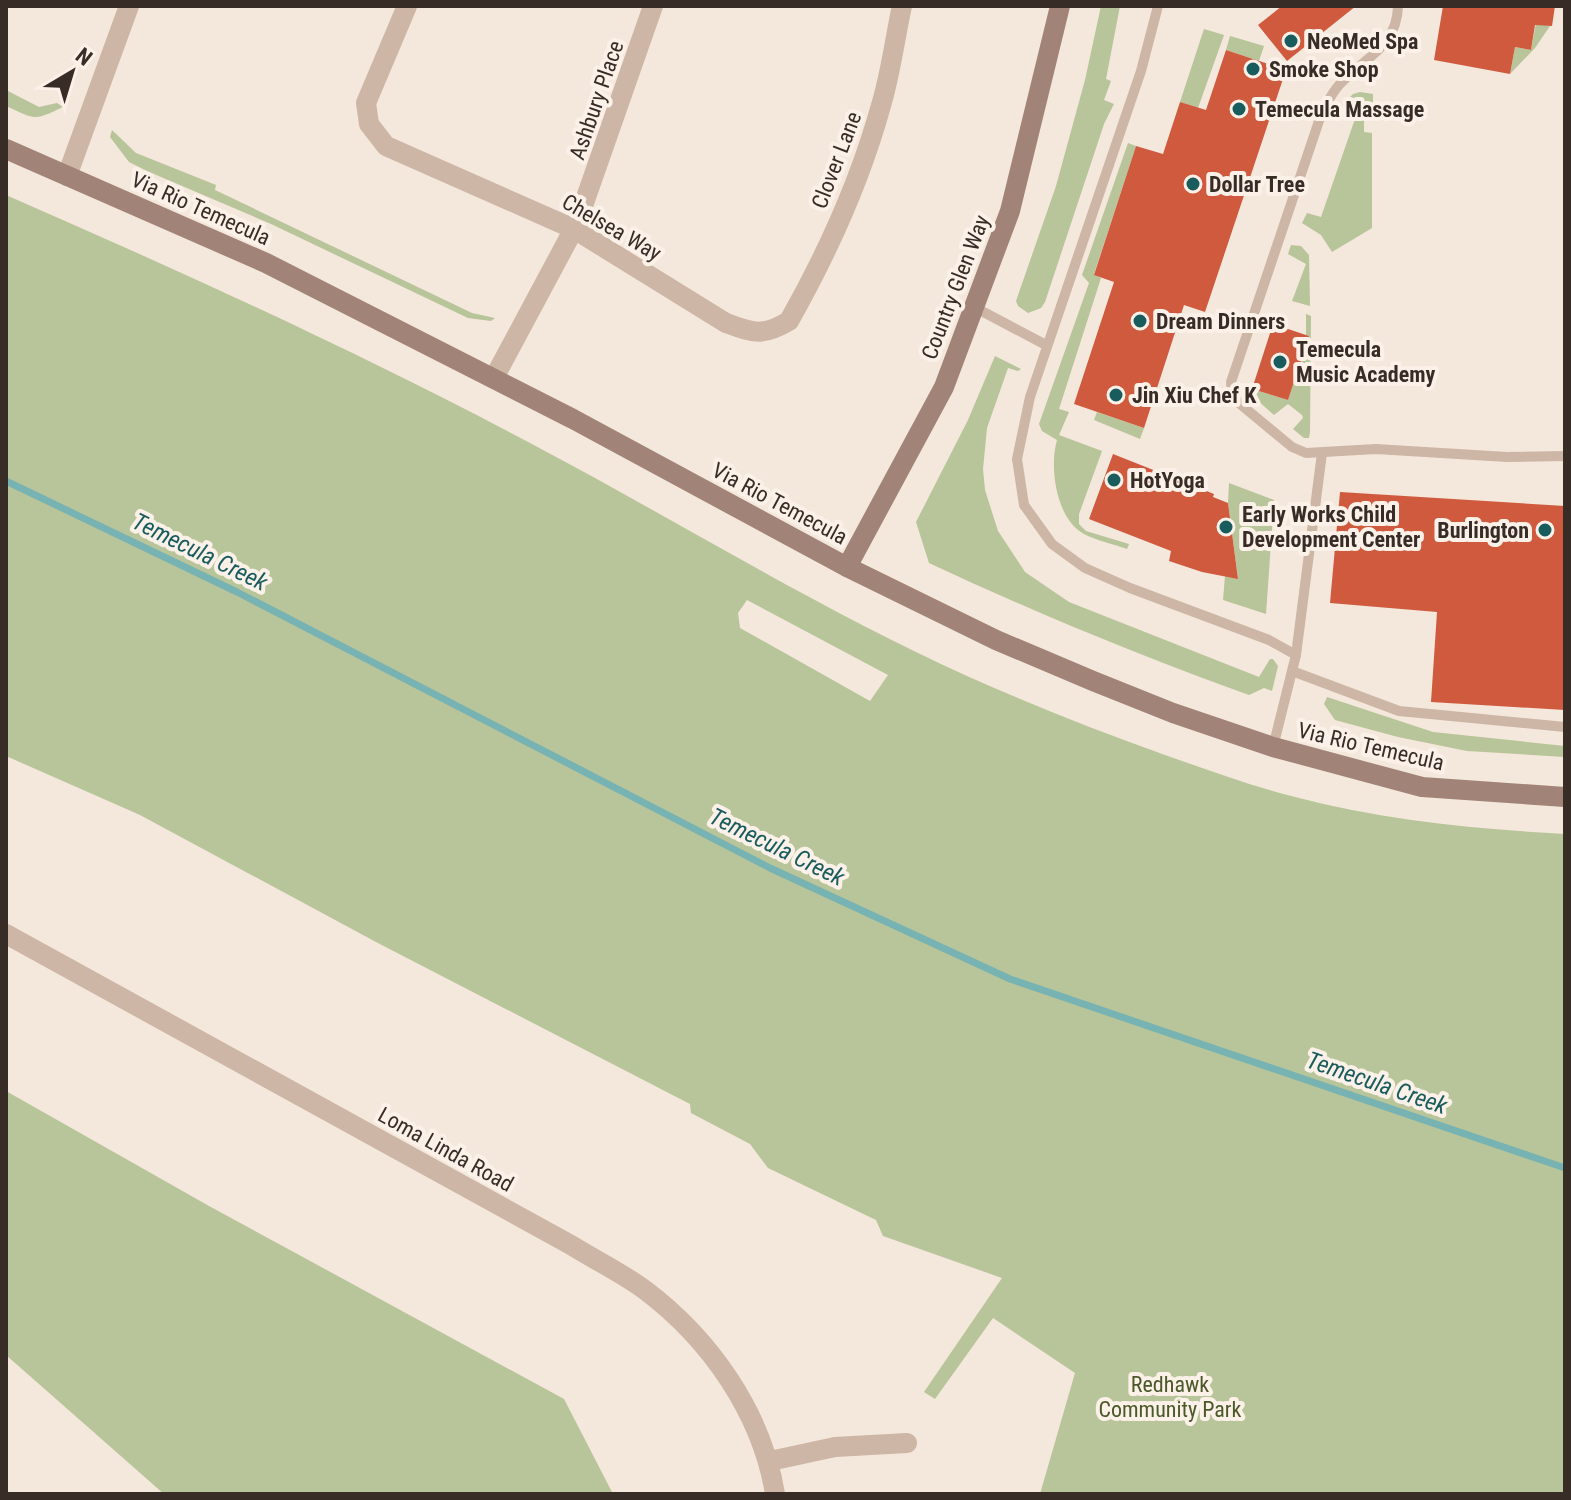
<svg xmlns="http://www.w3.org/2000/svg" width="1571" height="1500" font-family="'Roboto Condensed',sans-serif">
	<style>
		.green { fill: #b8c499; fill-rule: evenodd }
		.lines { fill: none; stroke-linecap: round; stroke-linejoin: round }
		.stream { stroke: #77b3b3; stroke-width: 7 }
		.building { fill: #d05a3d }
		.lane { stroke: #cdb6a5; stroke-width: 10 }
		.street { stroke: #cdb6a5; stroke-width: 20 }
		.secondary { stroke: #a18477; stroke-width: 20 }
		.poi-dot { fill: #195c5d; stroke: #fbf1e8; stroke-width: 3 }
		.labels { text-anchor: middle; stroke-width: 8; stroke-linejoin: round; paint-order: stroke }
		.poi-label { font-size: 22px; font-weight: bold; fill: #382c27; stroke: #fbf1e8; text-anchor: start }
		.street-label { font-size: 22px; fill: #382c27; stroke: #fbf1e8 }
		.park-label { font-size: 22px; fill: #495929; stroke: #fbf1e8 }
		.water-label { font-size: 24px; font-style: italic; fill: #195c5d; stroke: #fbf1e8 }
	</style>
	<rect width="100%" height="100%" fill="#f4e7db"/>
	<g class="green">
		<polygon points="1101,6 1120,6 1106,79 1111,81 1104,100 1114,104 1104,124 1045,302 1041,308 1028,313 1018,306 1016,301 1056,186 1085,80"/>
		<polygon points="1536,23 1550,26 1535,48 1510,74 1515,47 1531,50"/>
		<polygon points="1204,29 1224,35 1198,108 1180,102"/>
		<polygon points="1230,36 1264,46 1259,61 1226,50"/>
		<path d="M 6,90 L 39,107 L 57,103 L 63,107 C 33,121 37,120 6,106 Z"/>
		<polygon points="1360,92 1373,94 1373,117 1364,117 1364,132 1372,133 1372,228 1332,252 1321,235 1302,223 1307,213 1321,217 1356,116 1342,109 1341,106 1353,94"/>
		<polygon points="112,130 136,153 216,185 215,190 472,313 495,318 491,321 468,318 271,224 147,171 129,162 110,137"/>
		<path d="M 1128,143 L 1136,146 L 1094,274 L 1101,278 L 1059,409 L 1069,412 L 1059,435 L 1102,451 L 1079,514 L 1079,524 L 1086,531 L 1129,544 L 1127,549 C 1114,544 1097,541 1084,534 C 1056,519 1049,467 1057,440 L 1042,431 L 1039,424 L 1089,283 L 1082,275 Z"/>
		<path d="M 6,195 C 185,273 358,352 530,443 C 676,520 817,608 967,676 C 1032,705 1098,731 1165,755 C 1208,770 1251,786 1295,797 C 1383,820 1474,829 1565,834 L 1565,1494 L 1040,1494 L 1075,1373 L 993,1318 L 935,1399 L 924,1392 L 1002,1278 L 883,1236 L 876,1220 L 768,1168 L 750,1144 L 691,1113 L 690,1104 L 376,942 L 140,815 L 6,756 ZM 747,600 L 888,675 L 870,701 L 740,628 L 738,613 Z"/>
		<polygon points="1291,245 1301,246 1309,255 1310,306 1292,301 1306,264 1288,254"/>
		<polygon points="1306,314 1311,316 1310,432 1309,438 1304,438 1293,429 1303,418 1302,415 1288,404 1274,415 1249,393 1252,389 1288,400 1309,336 1306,335"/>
		<path d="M 995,356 L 1021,369 L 1018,371 L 1008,368 L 987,428 L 983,469 L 985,490 L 998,531 L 1025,572 L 1069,602 L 1259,677 L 1270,659 L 1273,659 L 1278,666 L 1272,691 L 1264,688 L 1249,695 C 1140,656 1034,612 929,563 L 916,522 L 968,420 Z"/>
		<polygon points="1097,412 1144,428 1140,439 1094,420"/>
		<polygon points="1229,483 1274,500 1266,614 1223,600 1225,576 1238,578 1228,503"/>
		<polygon points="1327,697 1433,732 1565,746 1565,757 1467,751 1398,737 1335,720 1324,704"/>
		<polygon points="6,1091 209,1206 564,1399 613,1494 164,1494 6,1355"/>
	</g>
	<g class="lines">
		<polyline class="stream" points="6,481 237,592 770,868 1010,979 1565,1168"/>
	</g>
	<g class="building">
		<polygon points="1282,6 1356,6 1287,61 1258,25"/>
		<polygon points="1443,6 1555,6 1552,26 1535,25 1531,50 1515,47 1510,74 1434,60"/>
		<polygon points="1226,50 1286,70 1205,312 1184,305 1144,428 1074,404 1114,282 1094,275 1136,146 1163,154 1180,102 1206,110"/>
		<polygon points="1273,324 1309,336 1288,400 1252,389"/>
		<polygon points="1113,454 1214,494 1213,497 1228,503 1238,579 1202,572 1169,561 1171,551 1089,519"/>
		<polygon points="1340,492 1565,506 1565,710 1431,702 1437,612 1330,603"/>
	</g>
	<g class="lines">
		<g class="lane">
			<polyline points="1158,6 1141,71 1030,397 1017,459 1024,505 1052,544 1085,568 1130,588 1269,640 1296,655"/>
			<path d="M 1398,6 C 1397,48 1363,58 1339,85 C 1332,93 1327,103 1322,112 L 1231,382 L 1232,394 L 1240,404 L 1292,447 L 1306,453 L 1376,449 L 1507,457 L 1565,456"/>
			<polyline points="974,307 1046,345"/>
			<polyline points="1292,671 1399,711 1565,727"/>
			<polyline points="1273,747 1296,655 1322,453"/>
		</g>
		<g class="street">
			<path d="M 407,6 L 366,103 L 369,124 L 386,146 L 574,229 L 726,323 C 753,333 762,337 789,321 C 828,252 861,179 882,102 C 891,71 895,38 902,6"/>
			<polyline points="67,176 129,6"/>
			<polyline points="494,378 577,223 653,6"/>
			<path d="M 6,934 L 571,1245 C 595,1260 622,1273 645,1290 C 710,1339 762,1413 775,1494"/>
			<polyline points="770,1461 835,1447 907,1443"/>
		</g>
		<g class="secondary">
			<polyline points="6,149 266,263 573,419 847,567 996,640 1093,681 1173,713 1273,747 1422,787 1565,797"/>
			<polyline points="847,567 944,387 1010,211 1060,6"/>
		</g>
	</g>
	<g class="poi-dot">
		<circle cx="1291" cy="41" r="8"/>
		<circle cx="1253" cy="69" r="8"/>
		<circle cx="1239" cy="109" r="8"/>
		<circle cx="1193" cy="184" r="8"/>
		<circle cx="1140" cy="321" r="8"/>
		<circle cx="1280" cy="362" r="8"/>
		<circle cx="1116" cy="395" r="8"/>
		<circle cx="1114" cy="480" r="8"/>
		<circle cx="1226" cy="527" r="8"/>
		<circle cx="1545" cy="530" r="8"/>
	</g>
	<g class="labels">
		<g class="poi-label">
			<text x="1307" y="49">NeoMed Spa</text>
			<text x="1269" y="77">Smoke Shop</text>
			<text x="1255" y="117">Temecula Massage</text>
			<text x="1209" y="192">Dollar Tree</text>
			<text x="1156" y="329">Dream Dinners</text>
			<text x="1296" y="357">Temecula<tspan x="1296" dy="25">Music Academy</tspan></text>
			<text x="1132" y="403">Jin Xiu Chef K</text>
			<text x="1130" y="488">HotYoga</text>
			<text x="1242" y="522">Early Works Child<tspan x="1242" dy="25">Development Center</tspan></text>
			<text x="1529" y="538" text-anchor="end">Burlington</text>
		</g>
		<g class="street-label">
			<text transform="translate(596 100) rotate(-71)" y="8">Ashbury Place</text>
			<text transform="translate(836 160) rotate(-69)" y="8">Clover Lane</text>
			<text transform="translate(201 208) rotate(24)" y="8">Via Rio Temecula</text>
			<text transform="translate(612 227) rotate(30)" y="8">Chelsea Way</text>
			<text transform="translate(955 287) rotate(-69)" y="8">Country Glen Way</text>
			<text transform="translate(780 503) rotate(28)" y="8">Via Rio Temecula</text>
			<text transform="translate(1371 746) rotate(13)" y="8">Via Rio Temecula</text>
			<text transform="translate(446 1149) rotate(29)" y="8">Loma Linda Road</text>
		</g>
		<g class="park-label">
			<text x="1170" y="1392">Redhawk<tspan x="1170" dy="25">Community Park</tspan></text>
		</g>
		<g class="water-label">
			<text transform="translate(200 552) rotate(26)" y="8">Temecula Creek</text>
			<text transform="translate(777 847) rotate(26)" y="8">Temecula Creek</text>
			<text transform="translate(1377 1083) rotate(19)" y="8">Temecula Creek</text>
		</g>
	</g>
	<rect width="1571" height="1500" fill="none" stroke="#382c27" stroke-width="16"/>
	<g transform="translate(72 72) rotate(38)" stroke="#fbf1e8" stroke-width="6" paint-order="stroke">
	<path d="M0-6L14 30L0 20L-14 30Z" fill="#382c27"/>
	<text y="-12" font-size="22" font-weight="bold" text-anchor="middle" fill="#382c27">N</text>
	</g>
</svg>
